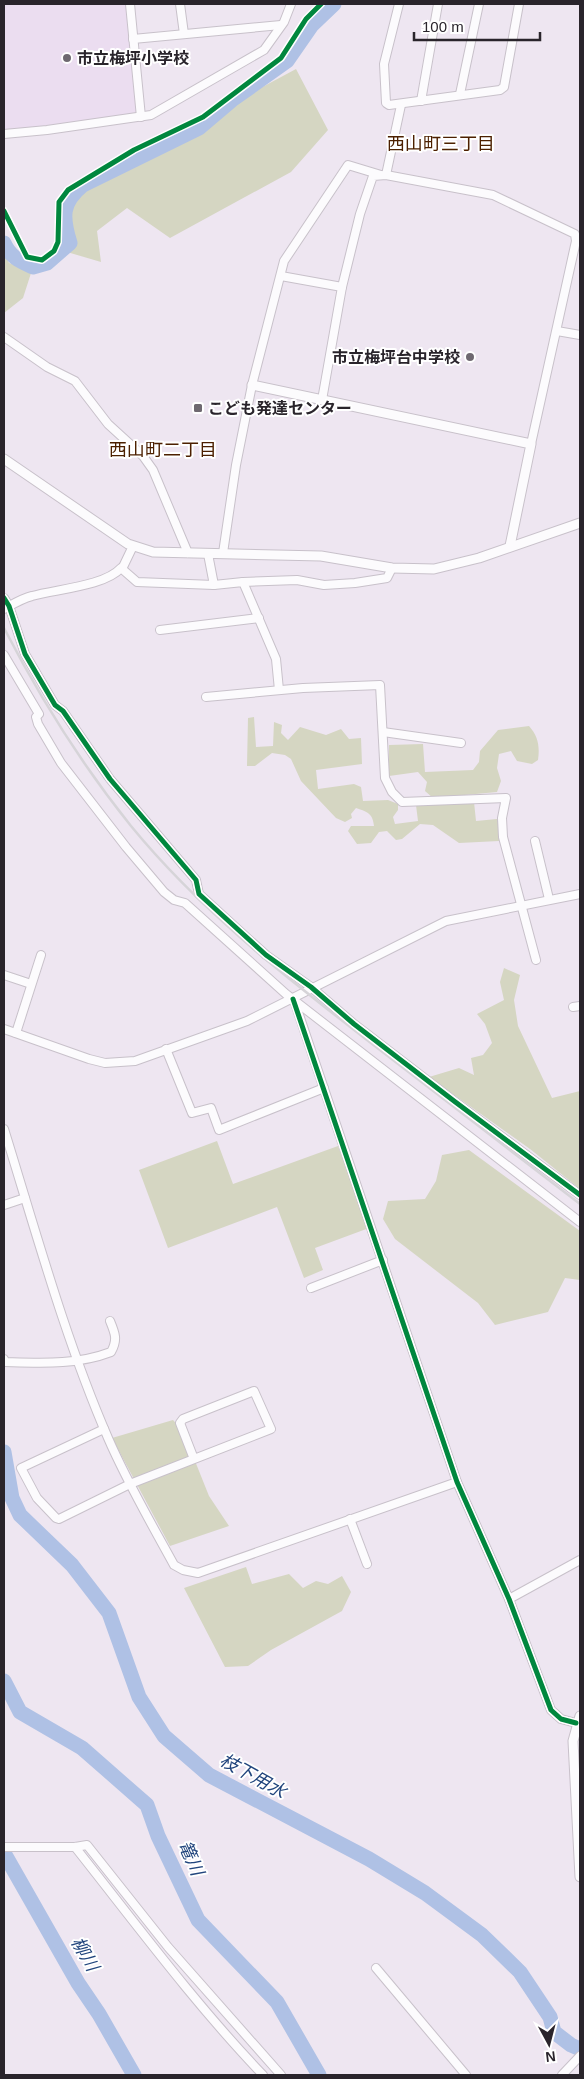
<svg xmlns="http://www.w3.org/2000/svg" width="584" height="2079" font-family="Helvetica,'Noto Sans JP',sans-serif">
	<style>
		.built { fill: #ebddf0 }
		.green { fill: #d5d6c2 }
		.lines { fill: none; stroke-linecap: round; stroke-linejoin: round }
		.river { stroke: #afc1e5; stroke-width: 15 }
		.minor-casing { stroke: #c8c1ca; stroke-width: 10 }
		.tertiary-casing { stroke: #c8c1ca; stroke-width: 11 }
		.minor { stroke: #fcfbfd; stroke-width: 8 }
		.tertiary { stroke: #fcfbfd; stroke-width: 9 }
		.rail { stroke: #d6d4d8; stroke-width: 2.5 }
		.cycleway-casing { stroke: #fff; stroke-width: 8 }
		.cycleway { stroke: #00873e; stroke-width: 5 }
		.poi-dot { fill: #6e6870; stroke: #fff; stroke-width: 2 }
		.labels { text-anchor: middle; stroke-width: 4; stroke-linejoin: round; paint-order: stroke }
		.poi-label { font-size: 16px; font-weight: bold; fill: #29242b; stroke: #fff; text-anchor: start }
		.neighbourhood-label { font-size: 18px; fill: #4c2000; stroke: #fff }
		.water-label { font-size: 18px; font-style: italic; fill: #21457d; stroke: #fff }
	</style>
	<rect width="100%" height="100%" fill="#eee6f1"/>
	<polygon class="built" points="4,4 126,4 137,113 4,131"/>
	<g class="green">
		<polygon points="296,69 328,130 291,172 170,238 127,208 97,231 101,262 67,252 64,206 104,170 166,139"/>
		<polygon points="4,253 9,263 32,270 23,298 4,313"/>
		<path d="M 254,717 L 256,747 L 273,746 L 274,722 L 282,725 L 281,733 L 288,740 L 300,727 L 326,735 L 341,729 L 349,739 L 361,738 L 362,764 L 316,770 L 318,789 L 354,784 L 361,787 L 363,801 L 388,800 L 398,804 L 398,810 L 393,817 L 395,824 L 418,821 L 416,805 L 474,802 L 476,821 L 497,819 L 500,823 L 499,841 L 459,843 L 433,825 L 420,824 L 402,839 L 396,840 L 387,831 L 379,832 L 371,843 L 357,844 L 348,831 L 351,826 L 374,826 C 373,814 368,812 356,808 L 351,814 L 352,818 L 345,822 L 336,818 L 301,781 L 291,759 L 285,755 L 272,753 L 255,766 L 247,766 L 248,718 Z"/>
		<path d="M 529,726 C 538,736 540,746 538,760 L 532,764 L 517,761 L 511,751 L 499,754 L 497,768 L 501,781 L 497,792 L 433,798 L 425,791 L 427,782 L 418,772 L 389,776 L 389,745 L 423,744 L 425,772 L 473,770 L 479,762 L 480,751 L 498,730 Z"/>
		<polygon points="504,968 520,975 514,1000 518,1026 552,1098 580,1091 580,1189 530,1149 429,1077 459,1068 474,1075 471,1058 483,1055 492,1043 485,1024 477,1014 504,1000 500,982"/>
		<polygon points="217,1141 233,1184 338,1146 369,1228 315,1248 323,1270 304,1278 277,1207 168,1248 139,1170"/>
		<polygon points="469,1150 580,1231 580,1280 565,1278 548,1312 495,1325 478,1303 395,1239 383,1219 388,1201 425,1199 436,1181 442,1155"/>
		<polygon points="173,1420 183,1431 209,1496 229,1526 170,1546 112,1438"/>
		<polygon points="246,1567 252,1584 289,1574 303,1588 316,1581 328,1584 342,1576 351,1592 342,1611 271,1650 248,1666 225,1667 184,1588"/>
	</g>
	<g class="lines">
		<g class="river">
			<path d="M 4,243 C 10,257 20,261 33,267 L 47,263 L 70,243 C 62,217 61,203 83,185 L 199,128 L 232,100 L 287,61 L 312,25 L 334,4"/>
			<polyline points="4,1452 12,1498 20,1515 72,1565 109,1613 139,1697 164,1736 209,1775 369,1859 425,1893 482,1935 520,1972 550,2017 554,2032 571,2045 580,2049"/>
			<polyline points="4,1681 20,1712 82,1748 147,1805 158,1836 198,1920 277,2002 319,2075"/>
			<polyline points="4,1853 78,1983 99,2014 134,2075"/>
		</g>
		<defs>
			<g id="minor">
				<polyline points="130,4 141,117"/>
				<polyline points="180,4 184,34"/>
				<polyline points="399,4 384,64 386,103 389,105 500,90 504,87 519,4"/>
				<polyline points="133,39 281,25"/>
				<polyline points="460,94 479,4"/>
				<polyline points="421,101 438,4"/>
				<polyline points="4,134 47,130 151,115 264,50 284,22 291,4"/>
				<polyline points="386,175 401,105"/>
				<polyline points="281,276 342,287"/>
				<polyline points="557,331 580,335"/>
				<polyline points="4,337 47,367 75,381 108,424 143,456 153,470 188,553"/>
				<polyline points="322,400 342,287 360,214 373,176 386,175 493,195 575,234 576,241 531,444"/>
				<polyline points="223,553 236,465 252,385 284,261 348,165 381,175"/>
				<polyline points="208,554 214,585"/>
				<polyline points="122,569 133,546"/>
				<polyline points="243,582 297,580 324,585 355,583 387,578 392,568"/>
				<polyline points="4,598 9,606 25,654 55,705 63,711 110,779 196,880 199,894 266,955 311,987 354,1024 454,1101 580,1195"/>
				<path d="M 4,609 C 13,604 23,598 32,596 C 57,589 105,586 121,568 L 137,582 L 214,585 L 243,582 L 276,659 L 279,690"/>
				<polyline points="160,630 259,618"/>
				<polyline points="4,655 39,714 36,717 38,724 61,763 126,847 164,892 174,900 185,903 286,994 580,1222"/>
				<polyline points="206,697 303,688 380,685 385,778 392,792 402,802 506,798 502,818 503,837 536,960"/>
				<polyline points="383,732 461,743"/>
				<polyline points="535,841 549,899"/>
				<polyline points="4,975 31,984"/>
				<polyline points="294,1000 457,1482 509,1599 551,1710 561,1719 576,1723"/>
				<polyline points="573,1007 580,1006"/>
				<polyline points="4,1029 89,1059 105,1063 135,1061 247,1021 446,921 580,894"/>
				<polyline points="16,1033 41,955"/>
				<polyline points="166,1049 192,1113 211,1108 219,1130 324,1088"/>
				<path d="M 4,1129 C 36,1232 65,1339 108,1438 C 127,1482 151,1523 174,1565 L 183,1570 L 198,1573 L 457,1482"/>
				<polyline points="4,1205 25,1198"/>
				<polyline points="311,1288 383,1260"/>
				<path d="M 4,1359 L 5,1362 C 42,1363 77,1365 111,1352 C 118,1340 115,1333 110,1321"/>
				<polyline points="104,1429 21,1468 37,1498 56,1518 59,1519 130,1484 271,1429 254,1391 183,1419 180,1423 194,1459"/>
				<polyline points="350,1519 367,1564"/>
				<polyline points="509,1599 580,1560"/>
				<polyline points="4,1847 75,1847 87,1845 168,1947 281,2075"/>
				<path d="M 75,1847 C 136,1924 195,2004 263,2075"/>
				<polyline points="376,1968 466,2075"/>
				<polyline points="562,2075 580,2056"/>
			</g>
			<g id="tertiary">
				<polyline points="252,385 531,444 510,546"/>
				<polyline points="4,459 128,544 153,552 321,556 392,568 434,569 479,558 580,523"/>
				<polyline points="580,1716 573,1741 580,1877"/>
			</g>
		</defs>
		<use href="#minor" class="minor-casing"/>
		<use href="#tertiary" class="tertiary-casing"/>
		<use href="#minor" class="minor"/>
		<use href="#tertiary" class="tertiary"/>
		<path class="rail" d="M 4,628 C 40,698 82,765 131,826 C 199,909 283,975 367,1040 C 438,1095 509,1149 580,1204"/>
		<defs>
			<g id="cycleway">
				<polyline points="4,211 27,257 42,260 54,251 58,242 59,202 68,190 134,150 203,117 281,58 306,19 321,4"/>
				<polyline points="4,598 9,606 25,654 55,705 63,711 110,779 196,880 199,894 266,955 311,987 354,1024 454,1101 580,1195"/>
				<polyline points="293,999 457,1482 509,1599 551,1710 561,1719 576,1723"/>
			</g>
		</defs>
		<use href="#cycleway" class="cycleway-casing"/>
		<use href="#cycleway" class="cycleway"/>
	</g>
	<g class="poi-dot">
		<circle cx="67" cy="58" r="5"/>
		<circle cx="470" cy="357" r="5"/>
		<rect x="193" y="403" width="10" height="10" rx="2.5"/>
	</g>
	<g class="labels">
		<g class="poi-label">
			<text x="77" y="64">市立梅坪小学校</text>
			<text x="460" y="363" text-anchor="end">市立梅坪台中学校</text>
			<text x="208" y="414">こども発達センター</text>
		</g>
		<g class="neighbourhood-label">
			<text x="441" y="150">西山町三丁目</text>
			<text x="163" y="456">西山町二丁目</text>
		</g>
		<g class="water-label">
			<text transform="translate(253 1776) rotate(29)" y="6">枝下用水</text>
			<text transform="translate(191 1858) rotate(66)" y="6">篭川</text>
			<text transform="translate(85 1954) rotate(60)" y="6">柳川</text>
		</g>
	</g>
	<rect width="584" height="2079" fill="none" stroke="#29242b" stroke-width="10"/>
	<g transform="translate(549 2044) rotate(173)" stroke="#ffffff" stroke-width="4" paint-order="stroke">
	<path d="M0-4L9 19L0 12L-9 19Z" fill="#29242b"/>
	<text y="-8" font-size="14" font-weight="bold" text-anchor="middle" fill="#29242b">N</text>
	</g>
	<path d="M414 32v8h126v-8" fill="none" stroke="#29242b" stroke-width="2.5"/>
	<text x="422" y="32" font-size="15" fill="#29242b" stroke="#ffffff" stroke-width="4" paint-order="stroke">100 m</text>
</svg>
